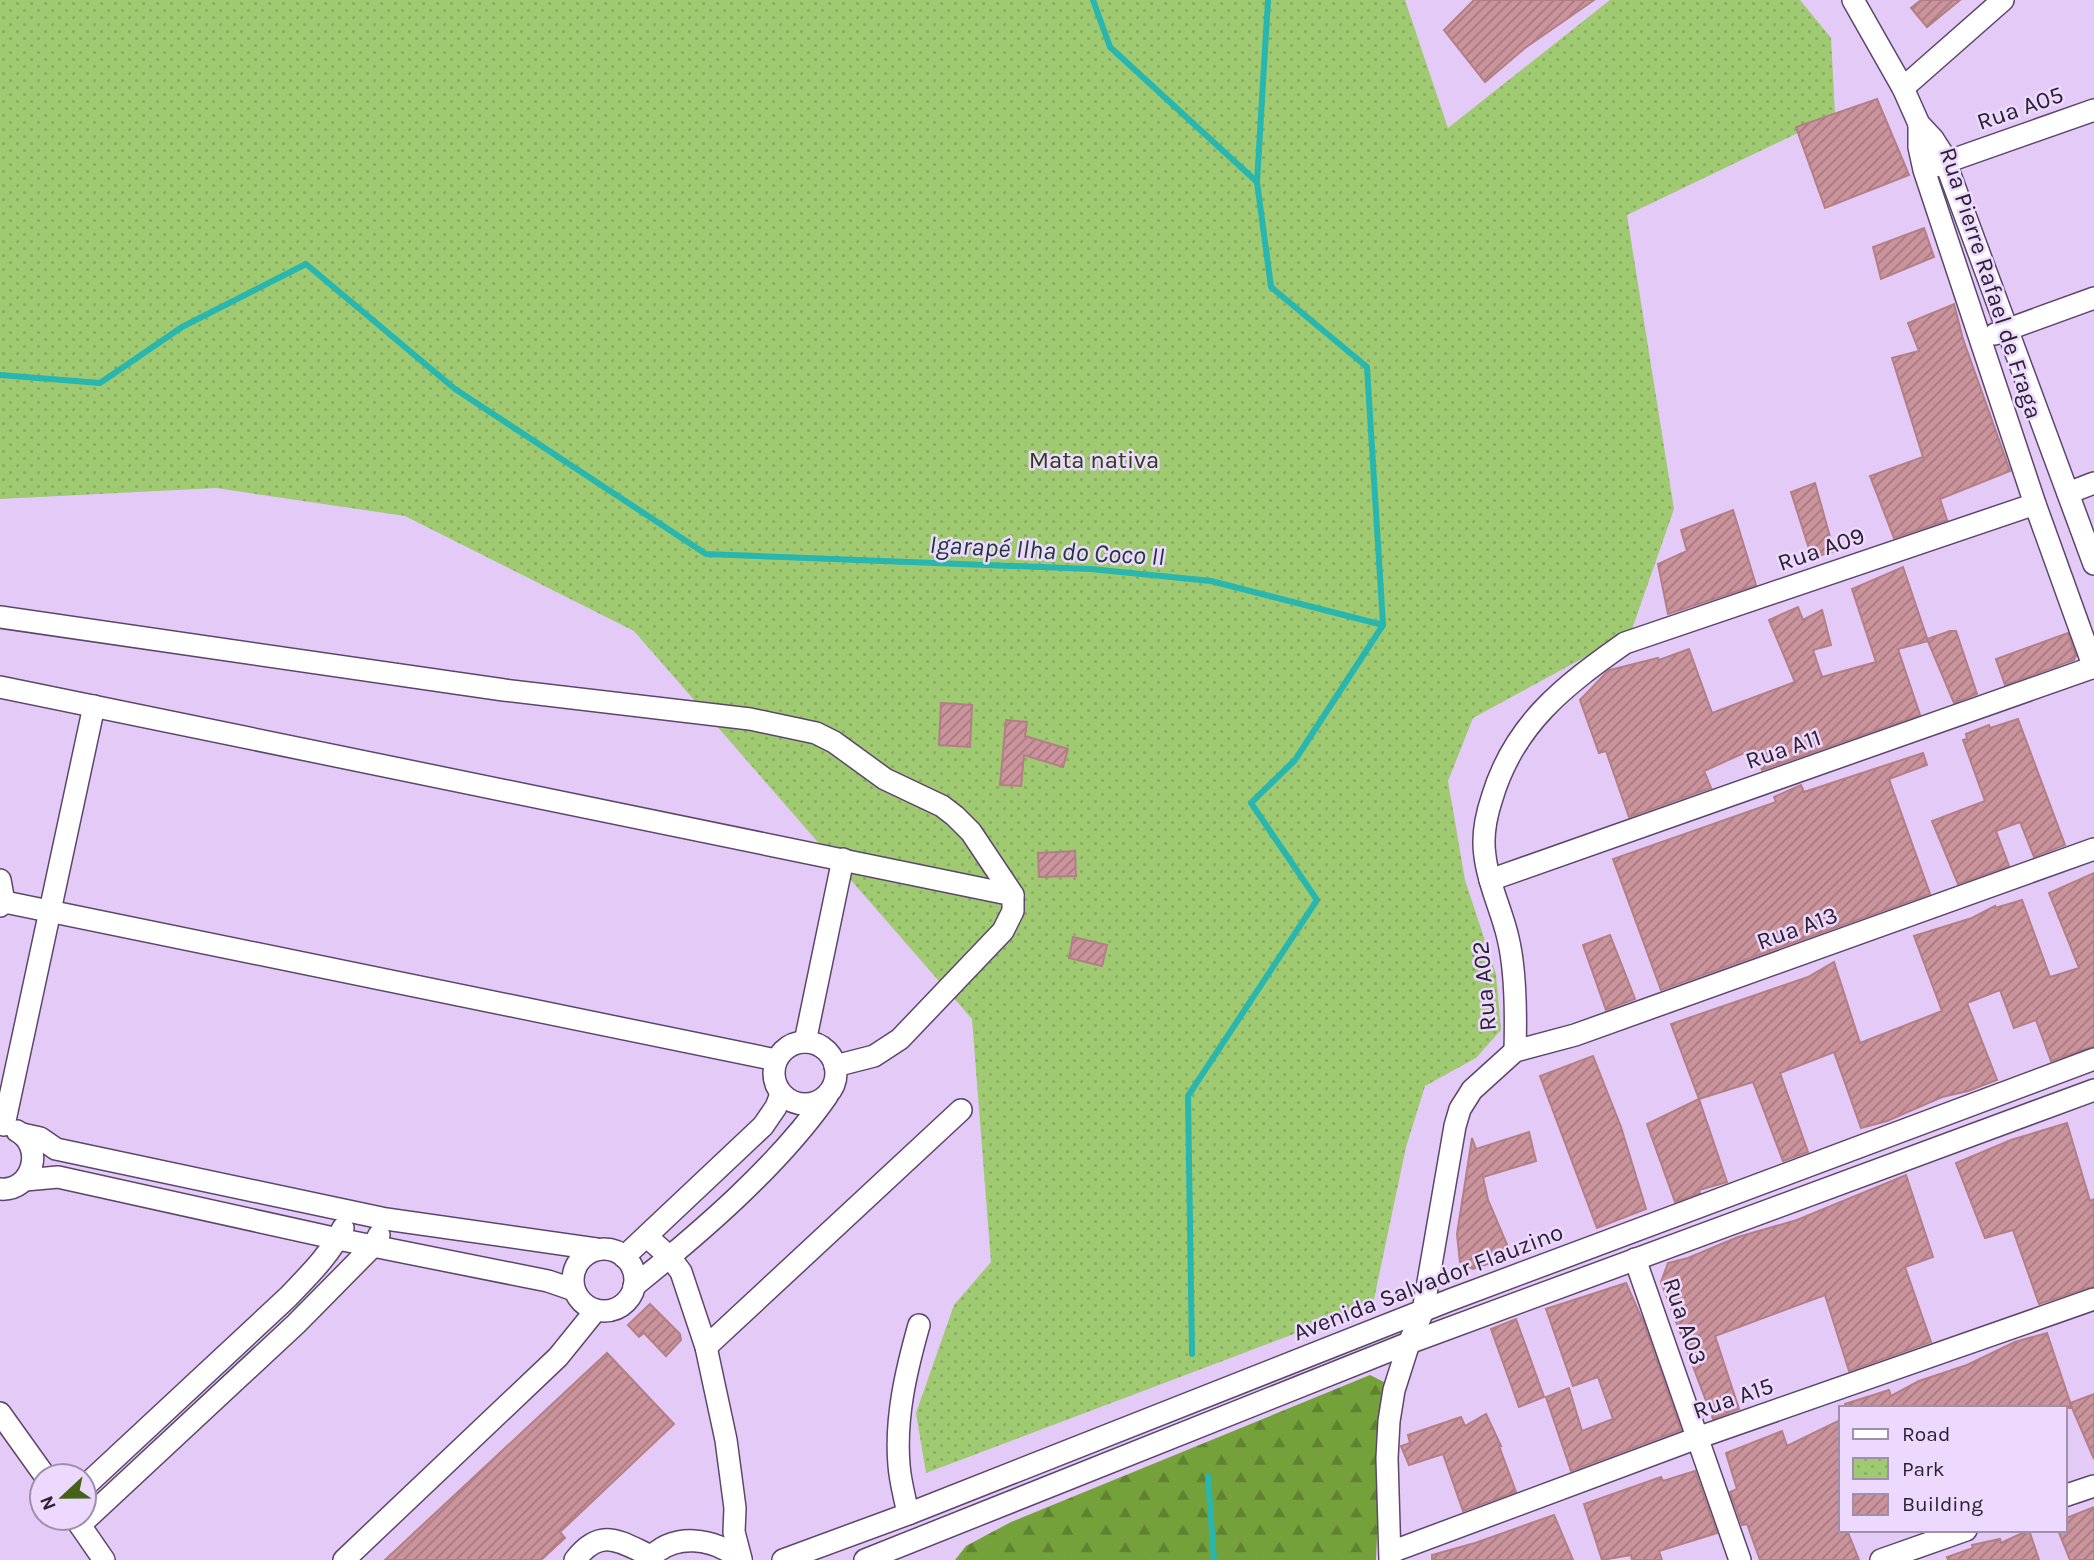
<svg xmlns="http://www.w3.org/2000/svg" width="2094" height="1560" font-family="Karla,sans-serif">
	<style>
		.forest { fill: url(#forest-firs) }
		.park { fill: url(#park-dots) }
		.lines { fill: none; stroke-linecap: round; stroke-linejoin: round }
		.stream { stroke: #29b6af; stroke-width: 6 }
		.building { fill: url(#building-hatch); stroke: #b47e86; stroke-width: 2 }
		.minor-casing { stroke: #5c466c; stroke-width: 24 }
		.minor { stroke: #fff; stroke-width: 21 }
		.labels { text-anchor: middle; stroke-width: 5; stroke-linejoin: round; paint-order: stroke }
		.street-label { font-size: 24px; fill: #2a2132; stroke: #eed9fe }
		.park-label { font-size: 24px; fill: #2c3f16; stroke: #eed9fe }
		.water-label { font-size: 26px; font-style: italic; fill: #1e3a38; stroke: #eed9fe }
	</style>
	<defs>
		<pattern id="forest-firs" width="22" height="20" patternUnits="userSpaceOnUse" patternTransform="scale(1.75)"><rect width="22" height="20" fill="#74a13a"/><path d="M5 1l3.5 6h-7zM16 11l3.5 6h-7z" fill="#5f8331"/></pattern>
		<pattern id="park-dots" width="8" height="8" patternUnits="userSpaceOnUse" patternTransform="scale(1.75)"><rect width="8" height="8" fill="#9fca71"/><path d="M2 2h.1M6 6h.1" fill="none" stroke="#89ad62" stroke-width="1.8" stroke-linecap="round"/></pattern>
		<pattern id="building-hatch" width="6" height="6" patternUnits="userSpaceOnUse" patternTransform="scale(1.75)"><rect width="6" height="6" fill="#cb949c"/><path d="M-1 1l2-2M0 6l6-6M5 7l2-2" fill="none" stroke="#a57880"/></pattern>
	</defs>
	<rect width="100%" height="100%" fill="#e3caf7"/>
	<polygon class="forest" points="1370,1375 1384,1382 1376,1560 955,1560 966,1546 1011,1522"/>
	<polygon class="park" points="0,0 1405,0 1448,128 1610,0 1800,0 1831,38 1835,115 1627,215 1674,509 1631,632 1473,718 1448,781 1465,880 1496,974 1501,1030 1476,1058 1425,1086 1406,1147 1373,1304 926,1473 916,1413 954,1305 991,1262 972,1019 634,631 405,516 216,488 0,499"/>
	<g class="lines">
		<g class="stream">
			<polyline points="1093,0 1110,47 1257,182"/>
			<polyline points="1268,0 1257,182 1271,287 1367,367 1383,625"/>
			<polyline points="0,375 100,383 182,327 306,264 455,389 706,554 1091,569 1211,581 1383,625 1295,760 1251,803 1317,900 1188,1096 1192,1354"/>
			<polyline points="1208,1476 1214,1560"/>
		</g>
	</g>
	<g class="building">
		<polygon points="1474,0 1594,0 1525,48 1485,82 1444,30"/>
		<polygon points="1921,0 1960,0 1927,27 1911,8"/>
		<polygon points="1877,99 1909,175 1825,208 1796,127"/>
		<polygon points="1924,228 1934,257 1881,279 1873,247"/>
		<polygon points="1954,304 1963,339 2010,471 1940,499 1947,520 1894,538 1870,476 1923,457 1892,358 1919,351 1908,323"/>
		<polygon points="1815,483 1834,551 1812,558 1791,492"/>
		<polygon points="1733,510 1756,585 1668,614 1658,564 1687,551 1681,530"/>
		<polygon points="1903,567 1928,641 1898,649 1920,715 1762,770 1755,748 1704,771 1711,788 1629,817 1606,751 1599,753 1580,700 1606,673 1610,670 1658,658 1659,660 1689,649 1712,713 1795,682 1769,620 1798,607 1803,620 1822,610 1831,645 1813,650 1822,677 1876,662 1852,589"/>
		<polygon points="1950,631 1956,631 1977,694 1954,703 1927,639"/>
		<polygon points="2068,633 2076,656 2074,660 2005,685 1996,659"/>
		<polygon points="941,703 972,705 970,747 939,745"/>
		<polygon points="2018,719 2065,845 2034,857 2020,822 1996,831 2009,866 1958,884 1932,821 1985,801 1963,740 1967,739 1966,734 1989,725 1990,728"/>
		<polygon points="1006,720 1027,722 1025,736 1068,749 1063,767 1024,755 1021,786 1000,785"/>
		<polygon points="1923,753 1927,765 1889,779 1930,894 1661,990 1613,859 1776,802 1774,797 1801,785 1804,792"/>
		<polygon points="1075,851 1076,876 1039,877 1038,853"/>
		<polygon points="2094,873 2094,1046 2051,1061 2036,1020 2014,1028 2000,990 1967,1003 1997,1080 1968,1091 1942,1097 1887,1121 1861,1128 1834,1052 1780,1073 1808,1152 1783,1161 1753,1082 1699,1099 1671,1024 1808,977 1834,962 1860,1043 1942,1011 1914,936 1972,918 1995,906 1995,908 2022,900 2050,977 2079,968 2049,893"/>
		<polygon points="1610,935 1635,999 1606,1010 1583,945"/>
		<polygon points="1073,937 1107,945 1102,966 1069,958"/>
		<polygon points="1593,1056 1621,1127 1646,1209 1597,1228 1540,1076"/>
		<polygon points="1699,1099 1727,1182 1699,1190 1700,1193 1675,1202 1647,1124"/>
		<polygon points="2067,1123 2090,1201 2094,1199 2094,1286 2039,1304 2013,1230 1985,1238 1956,1163 2011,1140"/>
		<polygon points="1529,1132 1536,1161 1483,1177 1488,1200 1511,1254 1493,1264 1493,1262 1473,1269 1460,1262 1457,1234 1472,1138 1476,1149"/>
		<polygon points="1906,1175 1933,1257 1905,1267 1931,1342 1849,1371 1825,1295 1715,1336 1739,1409 1713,1419 1661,1282 1668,1263 1688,1258 1738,1237 1797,1220"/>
		<polygon points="1626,1283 1643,1321 1681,1430 1571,1471 1546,1397 1569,1388 1582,1431 1613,1419 1598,1377 1573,1386 1546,1309"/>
		<polygon points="650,1304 680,1334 681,1340 666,1356 644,1333 639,1337 628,1325"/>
		<polygon points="1516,1319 1544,1397 1519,1407 1491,1329"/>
		<polygon points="2047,1333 2072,1408 1846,1408 1845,1404 1889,1390 1891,1396 1919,1381 1967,1365 2015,1342"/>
		<polygon points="607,1353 674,1424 560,1532 565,1538 541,1560 385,1560"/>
		<polygon points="2094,1394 2094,1459 2070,1403"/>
		<polygon points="1486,1414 1501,1446 1499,1446 1516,1492 1463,1511 1443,1454 1409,1465 1401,1446 1410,1443 1408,1435 1461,1417 1465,1426"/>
		<polygon points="1840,1420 1840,1530 1847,1530 1859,1560 1760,1560 1747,1524 1742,1525 1730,1492 1737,1489 1726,1453 1782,1431 1787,1446"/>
		<polygon points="1695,1471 1717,1533 1659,1551 1662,1560 1632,1560 1631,1555 1602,1560 1584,1504 1661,1477 1663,1481"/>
		<polygon points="2094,1507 2094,1560 2070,1560 2058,1530 2064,1530 2064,1519"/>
		<polygon points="1554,1515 1573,1560 1432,1560 1432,1555 1475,1543"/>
		<polygon points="2029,1530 2039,1560 1948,1560 1947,1557 1973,1548 1972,1545 2000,1539 2001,1543"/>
	</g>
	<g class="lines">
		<defs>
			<g id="minor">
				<polyline points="1853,0 1903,88 1919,124 1933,139 1942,153 2094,564"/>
				<polyline points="1903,88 2003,0"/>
				<polyline points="1919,124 1919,147 1924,170 2035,504 2094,668"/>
				<polyline points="1932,167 2094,110"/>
				<polyline points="1995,334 2094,298"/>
				<polyline points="2068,493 2094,483"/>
				<polyline points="0,617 504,690 750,719 816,733 834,742 885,779 942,806 955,816 971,832 1013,895"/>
				<polyline points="0,687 1013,895 1013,911 1003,931 900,1039 874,1056 835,1066"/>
				<polyline points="0,880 4,902 0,906"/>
				<polyline points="1490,880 2094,667"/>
				<polyline points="0,901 776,1060"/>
				<circle cx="805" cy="1073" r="31"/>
				<polyline points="805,1042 843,859"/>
				<path d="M 1515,1051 C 1516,1017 1516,971 1508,938 C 1502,911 1488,884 1485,856 C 1482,837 1486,816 1492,798 C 1514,724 1564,686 1625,643 L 2035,504"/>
				<polyline points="4,1125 94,706"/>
				<polyline points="22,1134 40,1138 56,1149 386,1219 596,1249"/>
				<polyline points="25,1180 58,1177 338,1239 548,1281 574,1290"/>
				<path d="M 0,1189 C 33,1192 45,1146 17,1131"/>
				<polyline points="647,1237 670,1257 681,1272 706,1347 726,1440 735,1508 734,1532 741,1559"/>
				<circle cx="604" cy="1280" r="31"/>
				<polyline points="624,1257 763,1126 776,1107 781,1094"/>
				<polyline points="1635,1259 1740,1560"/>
				<path d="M 634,1286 C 701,1232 778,1166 827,1096"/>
				<polyline points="706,1347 961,1110"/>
				<polyline points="0,1413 45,1476"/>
				<path d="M 84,1487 L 288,1297 C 308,1276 330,1255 343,1228"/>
				<polyline points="2064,1496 2094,1486"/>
				<path d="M 908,1514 C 905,1498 900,1481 899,1465 C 895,1418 906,1371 919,1325"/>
				<polyline points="75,1518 104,1560"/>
				<polyline points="80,1525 296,1324 374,1245 379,1235"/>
				<polyline points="1391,1552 1697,1438 2094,1299"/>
				<polyline points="344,1560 558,1357 596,1310"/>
				<path d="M 575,1560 C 601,1526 620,1542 651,1556"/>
				<path d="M 648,1560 C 674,1531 714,1538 741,1560"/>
				<polyline points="783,1560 908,1514 1450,1300 2094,1059"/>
				<polyline points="865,1560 1409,1343 2094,1090"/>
				<polyline points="1390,1560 1387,1458 1389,1421 1394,1390 1409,1343 1423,1311 1455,1126 1460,1109 1472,1090 1515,1051 1575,1035 2094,849"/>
				<polyline points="1881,1560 1966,1530"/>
			</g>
		</defs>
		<use href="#minor" class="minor-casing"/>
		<use href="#minor" class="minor"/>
	</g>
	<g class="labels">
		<g class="street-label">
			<text transform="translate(2020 108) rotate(-19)" y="8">Rua A05</text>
			<text transform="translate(1991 283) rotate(72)" y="8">Rua Pierre Rafael de Fraga</text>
			<text transform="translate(1821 549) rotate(-19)" y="8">Rua A09</text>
			<text transform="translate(1783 749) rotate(-19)" y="8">Rua A11</text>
			<text transform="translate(1797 928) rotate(-20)" y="8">Rua A13</text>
			<text transform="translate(1484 986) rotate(-95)" y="8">Rua A02</text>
			<text transform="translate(1428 1282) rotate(-21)" y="8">Avenida Salvador Flauzino</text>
			<text transform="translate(1685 1321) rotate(71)" y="8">Rua A03</text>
			<text transform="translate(1733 1398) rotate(-19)" y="8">Rua A15</text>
		</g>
		<g class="park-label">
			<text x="1094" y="468">Mata nativa</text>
		</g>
		<g class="water-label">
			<text transform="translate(1047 550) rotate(3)" y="9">Igarapé Ilha do Coco II</text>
		</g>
	</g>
	<rect x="1839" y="1406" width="228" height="126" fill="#eed9fe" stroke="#a08fac" stroke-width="2"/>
	<rect x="1853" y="1429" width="35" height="10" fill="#ffffff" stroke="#a08fac" stroke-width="2"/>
	<text x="1902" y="1441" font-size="21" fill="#2a2132">Road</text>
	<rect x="1853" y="1458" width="35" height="21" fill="url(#park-dots)" stroke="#a08fac" stroke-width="2"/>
	<text x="1902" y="1476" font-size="21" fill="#2a2132">Park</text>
	<rect x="1853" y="1494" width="35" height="21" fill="url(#building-hatch)" stroke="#a08fac" stroke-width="2"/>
	<text x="1902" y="1511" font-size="21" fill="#2a2132">Building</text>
	<g transform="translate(63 1497) rotate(248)"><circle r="33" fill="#eed9fe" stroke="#a08fac" stroke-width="2"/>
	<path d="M0-5L12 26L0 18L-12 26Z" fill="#446319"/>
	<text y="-10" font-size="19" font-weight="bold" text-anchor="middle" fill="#2a2132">N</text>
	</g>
</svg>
